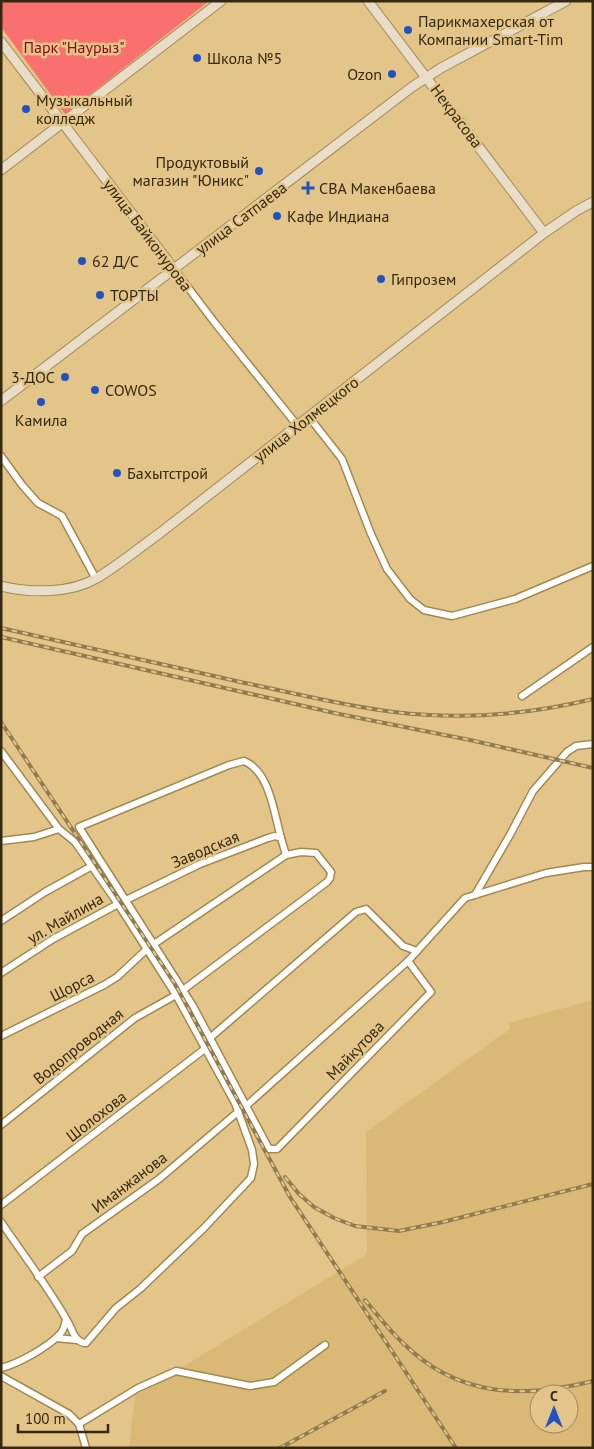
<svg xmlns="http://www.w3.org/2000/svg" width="594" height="1449" font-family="'PT Sans',sans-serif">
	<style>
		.built { fill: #dab876; fill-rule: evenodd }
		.green { fill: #f9706e }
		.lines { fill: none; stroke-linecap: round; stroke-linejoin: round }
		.street-casing { stroke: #a4884e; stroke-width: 9 }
		.secondary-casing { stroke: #a4884e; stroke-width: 11 }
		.street { stroke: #fff; stroke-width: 6 }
		.secondary { stroke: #e7ddc8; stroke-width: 9 }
		.rail-casing { stroke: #907b50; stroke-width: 4 }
		.rail { stroke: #e3c58a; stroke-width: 2; stroke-dasharray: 5.5; stroke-linecap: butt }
		.poi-dot { fill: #2252c0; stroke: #e3c58a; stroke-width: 2 }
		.labels { text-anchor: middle; stroke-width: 5; stroke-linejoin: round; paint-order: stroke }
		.poi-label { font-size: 16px; fill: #342810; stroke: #e3c58a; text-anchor: start }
		.park-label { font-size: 16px; fill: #8d081b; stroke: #e3c58a }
		.street-label { font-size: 16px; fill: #342810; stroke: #e3c58a }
	</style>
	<rect width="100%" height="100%" fill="#e3c58a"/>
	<path class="built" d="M 593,1000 L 593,1448 L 129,1448 L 135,1396 L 367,1254 L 366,1132 L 510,1029 L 509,1023 ZM 539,1394 L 569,1394 L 569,1424 L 539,1424 Z"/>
	<polygon class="green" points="1,1 209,1 65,114 1,27"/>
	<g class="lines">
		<defs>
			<g id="street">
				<polyline points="174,269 215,323 297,425"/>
				<polyline points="309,417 342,459 371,534 387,569 410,599 424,610 452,616 515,599 593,566"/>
				<polyline points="1,456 22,485 38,503 62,516 96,579"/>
				<polyline points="522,696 593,647"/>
				<path d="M 1,751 L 59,829 L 75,842 L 118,904 L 176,995 L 235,1103 L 252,1150 L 254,1164 L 251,1178 L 204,1228 L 140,1289 L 116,1308 L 86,1343 C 76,1343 73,1332 69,1324 C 50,1289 24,1256 1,1222"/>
				<path d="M 281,838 C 274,813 270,772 244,761 L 229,765 L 79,827 L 193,1006 L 269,1149 L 277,1149 L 431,992 L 408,961"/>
				<polyline points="1,841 34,837 59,829"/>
				<polyline points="475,895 511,833 533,791 567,752 576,746 593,744"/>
				<polyline points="126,900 200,864 268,838 275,836 281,838 286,855"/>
				<polyline points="1,921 45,892 92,866"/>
				<polyline points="154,944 286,855 301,852 316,853 331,872 330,878 327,882 183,990"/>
				<polyline points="1,973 53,939 118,904"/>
				<polyline points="1,1036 104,985 117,977 147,949"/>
				<polyline points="211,1037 356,912 366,909 403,946 417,951"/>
				<polyline points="246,1106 408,961 465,898 546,873 584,867 593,867"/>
				<polyline points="1,1125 135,1018 176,995"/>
				<polyline points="1,1205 206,1048"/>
				<polyline points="38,1277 72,1251 82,1234 159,1179 239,1111"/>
				<polyline points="56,1338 77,1340"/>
				<path d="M 1,1368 C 18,1364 48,1347 60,1334 C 64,1330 65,1325 66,1319"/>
				<polyline points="1,1376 69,1414 79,1424 86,1448"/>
				<polyline points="79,1424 138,1388 176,1371 250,1386 274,1382 325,1345"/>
			</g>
			<g id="secondary">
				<polyline points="368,1 544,233"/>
				<polyline points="1,42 174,269"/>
				<polyline points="1,170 221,1"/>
				<polyline points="1,401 412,87 441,68 566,1"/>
				<path d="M 1,586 C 30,593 70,594 97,578 C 119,565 139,548 160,533 L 544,233 L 576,211 L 593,202"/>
			</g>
		</defs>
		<use href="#street" class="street-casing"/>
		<use href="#secondary" class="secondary-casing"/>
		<use href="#street" class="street"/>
		<use href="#secondary" class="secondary"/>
		<defs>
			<g id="rail">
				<path d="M 1,628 C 82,646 164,665 245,683 C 294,693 344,706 394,712 C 461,720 527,715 593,699"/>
				<polyline points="1,637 339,714 470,740 593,768"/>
				<polyline points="1,722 175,984 290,1197 456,1448"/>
				<polyline points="285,1177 299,1194 314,1207 334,1218 355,1226 399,1231 443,1222 593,1184"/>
				<path d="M 365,1300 C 377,1314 389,1330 403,1343 C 457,1397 523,1399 593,1381"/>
				<polyline points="280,1448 385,1391"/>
			</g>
		</defs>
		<use href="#rail" class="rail-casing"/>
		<use href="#rail" class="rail"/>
	</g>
	<g class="poi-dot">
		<circle cx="408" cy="30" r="5"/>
		<circle cx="197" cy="58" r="5"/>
		<circle cx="392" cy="74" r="5"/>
		<circle cx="26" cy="109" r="5"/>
		<circle cx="259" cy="171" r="5"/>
		<path d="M305.5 180.5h5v5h5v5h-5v5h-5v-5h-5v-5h5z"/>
		<circle cx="277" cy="216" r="5"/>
		<circle cx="82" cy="261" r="5"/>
		<circle cx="381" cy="279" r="5"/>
		<circle cx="100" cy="295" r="5"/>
		<circle cx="65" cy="377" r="5"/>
		<circle cx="95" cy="390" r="5"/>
		<circle cx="41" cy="402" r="5"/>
		<circle cx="117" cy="473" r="5"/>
	</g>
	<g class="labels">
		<g class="poi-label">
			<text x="418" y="27">Парикмахерская от<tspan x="418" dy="18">Компании Smart-Tim</tspan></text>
			<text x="207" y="64">Школа №5</text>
			<text x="382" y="80" text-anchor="end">Ozon</text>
			<text x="36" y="106">Музыкальный<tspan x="36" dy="18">колледж</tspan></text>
			<text x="249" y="168" text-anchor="end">Продуктовый<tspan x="249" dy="18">магазин "Юникс"</tspan></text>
			<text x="319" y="194">СВА Макенбаева</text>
			<text x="287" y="222">Кафе Индиана</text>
			<text x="92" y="267">62 Д/С</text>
			<text x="391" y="285">Гипрозем</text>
			<text x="110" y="301">ТОРТЫ</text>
			<text x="55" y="383" text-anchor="end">3-ДОС</text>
			<text x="105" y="396">COWOS</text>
			<text x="41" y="426" text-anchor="middle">Камила</text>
			<text x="127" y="479">Бахытстрой</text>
		</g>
		<g class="park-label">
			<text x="74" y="53">Парк "Наурыз"</text>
		</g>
		<g class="street-label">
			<text transform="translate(457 116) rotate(53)" y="6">Некрасова</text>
			<text transform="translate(241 218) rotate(-37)" y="6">улица Сатпаева</text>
			<text transform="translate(148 235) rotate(53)" y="6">улица Байконурова</text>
			<text transform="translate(306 419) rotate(-38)" y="6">улица Холмецкого</text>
			<text transform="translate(205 849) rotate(-23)" y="6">Заводская</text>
			<text transform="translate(65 918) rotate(-30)" y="6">ул. Майлина</text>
			<text transform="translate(72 986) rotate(-27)" y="6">Щорса</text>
			<text transform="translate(78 1046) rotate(-39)" y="6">Водопроводная</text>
			<text transform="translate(355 1050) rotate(-46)" y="6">Майкутова</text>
			<text transform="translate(96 1116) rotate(-38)" y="6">Шолохова</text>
			<text transform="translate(129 1182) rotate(-37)" y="6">Иманжанова</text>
		</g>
	</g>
	<rect width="594" height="1449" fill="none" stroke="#342810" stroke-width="5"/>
	<g transform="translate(554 1409)"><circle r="24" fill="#e3c58a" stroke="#9d8659"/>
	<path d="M0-4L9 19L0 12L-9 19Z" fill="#2252c0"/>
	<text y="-8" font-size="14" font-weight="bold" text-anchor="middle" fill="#342810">С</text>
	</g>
	<path d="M18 1424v8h90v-8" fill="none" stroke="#342810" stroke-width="2.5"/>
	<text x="25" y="1424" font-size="15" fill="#342810" stroke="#e3c58a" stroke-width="4" paint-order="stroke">100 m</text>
</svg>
